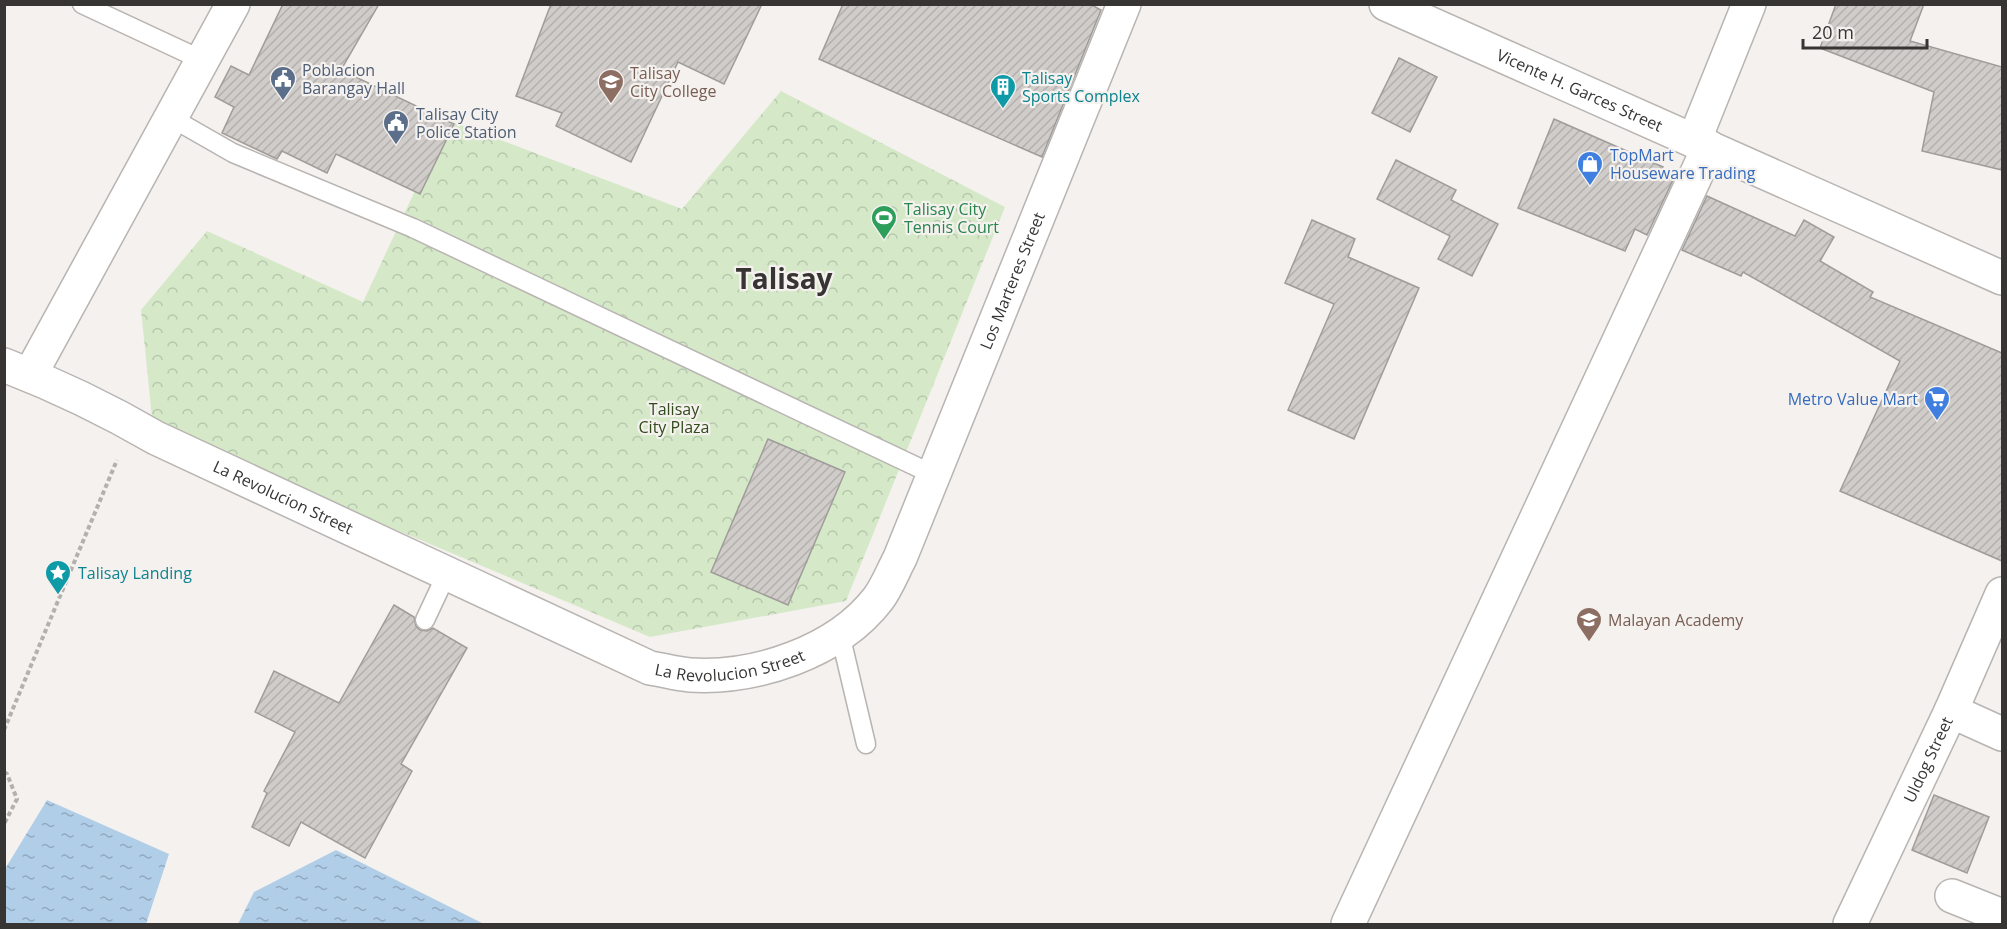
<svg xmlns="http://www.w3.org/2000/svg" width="2007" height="929" font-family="'Open Sans',sans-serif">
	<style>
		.park { fill: url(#park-crowns) }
		.water { fill: url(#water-ripples) }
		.building { fill: url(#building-hatch); stroke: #9f9c99; stroke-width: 1.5 }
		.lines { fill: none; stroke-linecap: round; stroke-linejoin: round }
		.service-casing { stroke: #b8b4b1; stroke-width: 21 }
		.minor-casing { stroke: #b8b4b1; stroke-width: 36 }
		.tertiary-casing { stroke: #b8b4b1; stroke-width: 36 }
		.path { stroke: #b3b0ad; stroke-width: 4; stroke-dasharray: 4.5 3; stroke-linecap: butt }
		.service { stroke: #fff; stroke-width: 18 }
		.minor { stroke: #fff; stroke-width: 33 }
		.tertiary { stroke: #fff; stroke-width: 33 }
		.labels { text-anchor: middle; stroke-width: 4.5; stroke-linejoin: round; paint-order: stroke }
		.service-label { font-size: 16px; fill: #4e5e75; stroke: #f5f1ee; text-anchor: start }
		.education-label { font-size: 16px; fill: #785e54; stroke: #f5f1ee; text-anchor: start }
		.culture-label { font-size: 16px; fill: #0d838f; stroke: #f5f1ee; text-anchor: start }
		.street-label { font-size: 16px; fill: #373534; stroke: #f5f1ee }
		.shop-label { font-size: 16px; fill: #366cbe; stroke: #f5f1ee; text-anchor: start }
		.leisure-label { font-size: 16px; fill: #27864d; stroke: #f5f1ee; text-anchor: start }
		.park-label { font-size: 16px; fill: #314b1c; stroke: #f5f1ee }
		.town-label { font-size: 28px; font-weight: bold; fill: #373534; stroke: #f5f1ee }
	</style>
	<defs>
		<pattern id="park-crowns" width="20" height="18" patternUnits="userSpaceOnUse" patternTransform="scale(1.5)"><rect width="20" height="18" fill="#d5e9c9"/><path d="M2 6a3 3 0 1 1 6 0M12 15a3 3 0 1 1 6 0" fill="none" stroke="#b7c8ad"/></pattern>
		<pattern id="water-ripples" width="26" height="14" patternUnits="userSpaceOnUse" patternTransform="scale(1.5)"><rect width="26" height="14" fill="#b1cee9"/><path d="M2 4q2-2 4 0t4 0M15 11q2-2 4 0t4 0" fill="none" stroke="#91a8be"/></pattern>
		<pattern id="building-hatch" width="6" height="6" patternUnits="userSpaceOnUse" patternTransform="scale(1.5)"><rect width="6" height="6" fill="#d0ccc9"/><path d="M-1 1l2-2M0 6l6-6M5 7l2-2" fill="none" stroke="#b3b0ad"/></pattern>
	</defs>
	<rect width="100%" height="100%" fill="#f5f1ee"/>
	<polygon class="park" points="781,91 1005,207 846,601 650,637 153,427 141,310 207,231 363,302 448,120 682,209"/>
	<g class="water">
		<polygon points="47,800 169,854 146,924 5,924 5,869"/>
		<polygon points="336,850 484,924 238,924 254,892"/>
	</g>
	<g class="building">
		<polygon points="283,4 379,4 341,70 454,124 420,194 336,154 327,173 282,151 277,159 222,133 234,107 215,97 231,66 249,75"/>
		<polygon points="551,4 762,4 724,84 678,62 631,162 556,126 562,113 516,96"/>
		<polygon points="843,4 1090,4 1101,10 1042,157 819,59"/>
		<polygon points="1836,4 1924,4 1910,41 2002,67 2002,170 1922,151 1934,92 1820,48"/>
		<polygon points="1399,58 1437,77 1410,132 1372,113"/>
		<polygon points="1554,119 1663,167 1660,174 1673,180 1647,235 1635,229 1625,251 1518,208"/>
		<polygon points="1396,160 1456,190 1451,200 1498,224 1472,276 1438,259 1450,236 1377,199"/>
		<polygon points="1707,196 1795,236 1804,220 1834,237 1820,261 1873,292 1870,297 2002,353 2002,561 1840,491 1900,361 1743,272 1741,276 1682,250"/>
		<polygon points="1312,220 1355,239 1348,257 1419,288 1354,439 1288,410 1334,304 1285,283"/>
		<polygon points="768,439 845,472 788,605 711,572"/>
		<polygon points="394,605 414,617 416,626 420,630 427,631 433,628 467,648 401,764 412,771 365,858 301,822 289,846 252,827 267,793 264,791 295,732 255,712 274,671 339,703"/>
		<polygon points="1934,795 1989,817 1967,873 1912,850"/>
	</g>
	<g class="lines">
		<defs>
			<g id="service">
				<polyline points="82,4 202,60"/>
				<polyline points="170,117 233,153 413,228 932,474"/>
				<polyline points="425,620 447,573"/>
				<polyline points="840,634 866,744"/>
			</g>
			<g id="minor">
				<polyline points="1694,141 1749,4"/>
				<path id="s1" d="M 4,365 C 56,385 108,410 156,438 L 650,668 C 663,670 677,674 690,675 C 756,679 837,652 878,599 C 887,587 893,571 900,558 L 1124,4"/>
				<polyline points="30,375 233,4"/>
				<polyline points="1951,711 2002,734"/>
				<polyline points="1952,896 2002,916"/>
				<polyline points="1348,924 1709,147"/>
				<path id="s2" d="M 1850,924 L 1951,711 L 2002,594"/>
			</g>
			<g id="tertiary">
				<path id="s3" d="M 1386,4 L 2002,278"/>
			</g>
		</defs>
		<use href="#service" class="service-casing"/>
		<use href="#minor" class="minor-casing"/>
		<use href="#tertiary" class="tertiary-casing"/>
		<g class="path">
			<polyline points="4,730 117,460"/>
			<polyline points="4,772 7,774 17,799 4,824"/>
		</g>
		<use href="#service" class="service"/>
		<use href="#minor" class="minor"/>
		<use href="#tertiary" class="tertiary"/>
	</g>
	<defs>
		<symbol id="civic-pin" viewBox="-11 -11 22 30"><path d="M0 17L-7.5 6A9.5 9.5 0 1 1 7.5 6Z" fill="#5c6f8a" stroke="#f5f1ee"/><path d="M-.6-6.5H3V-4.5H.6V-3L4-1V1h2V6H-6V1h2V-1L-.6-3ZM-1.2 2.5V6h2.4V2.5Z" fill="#fff"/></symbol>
		<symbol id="university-pin" viewBox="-11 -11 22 30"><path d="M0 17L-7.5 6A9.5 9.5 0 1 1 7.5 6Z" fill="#8d6e63" stroke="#f5f1ee"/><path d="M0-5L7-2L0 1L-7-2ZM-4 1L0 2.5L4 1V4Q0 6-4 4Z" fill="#fff"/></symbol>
		<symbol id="building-pin" viewBox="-11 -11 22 30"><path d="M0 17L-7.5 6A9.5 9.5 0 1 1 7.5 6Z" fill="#0f9aa8" stroke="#f5f1ee"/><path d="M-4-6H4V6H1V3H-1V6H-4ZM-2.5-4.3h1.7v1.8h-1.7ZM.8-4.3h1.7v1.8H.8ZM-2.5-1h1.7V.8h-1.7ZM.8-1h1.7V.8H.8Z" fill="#fff"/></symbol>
		<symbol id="shop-pin" viewBox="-11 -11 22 30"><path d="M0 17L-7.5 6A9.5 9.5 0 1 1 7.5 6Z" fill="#3f7fe0" stroke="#f5f1ee"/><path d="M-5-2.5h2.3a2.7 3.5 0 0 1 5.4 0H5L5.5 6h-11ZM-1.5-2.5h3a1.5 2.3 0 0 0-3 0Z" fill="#fff"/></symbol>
		<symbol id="stadium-pin" viewBox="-11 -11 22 30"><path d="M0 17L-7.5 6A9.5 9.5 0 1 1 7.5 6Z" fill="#2e9e5b" stroke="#f5f1ee"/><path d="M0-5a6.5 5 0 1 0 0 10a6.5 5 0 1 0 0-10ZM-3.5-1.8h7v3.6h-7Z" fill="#fff"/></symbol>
		<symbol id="supermarket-pin" viewBox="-11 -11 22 30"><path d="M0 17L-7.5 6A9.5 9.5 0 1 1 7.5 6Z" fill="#3f7fe0" stroke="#f5f1ee"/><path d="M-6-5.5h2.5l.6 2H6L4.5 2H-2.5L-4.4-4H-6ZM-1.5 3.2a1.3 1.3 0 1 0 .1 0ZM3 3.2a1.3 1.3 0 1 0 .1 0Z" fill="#fff"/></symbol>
		<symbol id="sight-pin" viewBox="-11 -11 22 30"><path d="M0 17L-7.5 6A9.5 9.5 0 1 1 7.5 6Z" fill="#0f9aa8" stroke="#f5f1ee"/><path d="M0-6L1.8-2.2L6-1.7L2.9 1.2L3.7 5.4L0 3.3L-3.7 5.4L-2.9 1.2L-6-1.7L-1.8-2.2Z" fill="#fff"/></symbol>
		<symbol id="school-pin" viewBox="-11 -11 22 30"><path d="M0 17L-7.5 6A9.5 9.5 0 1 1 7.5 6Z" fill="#8d6e63" stroke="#f5f1ee"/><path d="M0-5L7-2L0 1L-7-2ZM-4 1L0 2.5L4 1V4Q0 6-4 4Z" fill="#fff"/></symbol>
	</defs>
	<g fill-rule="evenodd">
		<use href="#civic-pin" x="268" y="64" width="30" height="40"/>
		<use href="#university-pin" x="596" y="67" width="30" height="40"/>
		<use href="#building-pin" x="988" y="72" width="30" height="40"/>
		<use href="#civic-pin" x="381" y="108" width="30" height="40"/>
		<use href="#shop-pin" x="1575" y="149" width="30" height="40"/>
		<use href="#stadium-pin" x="869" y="203" width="30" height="40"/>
		<use href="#supermarket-pin" x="1922" y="384" width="30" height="40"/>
		<use href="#sight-pin" x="43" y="558" width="30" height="40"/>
		<use href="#school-pin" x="1574" y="605" width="30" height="40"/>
	</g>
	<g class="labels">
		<g class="service-label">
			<text x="302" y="76">Poblacion<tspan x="302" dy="18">Barangay Hall</tspan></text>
			<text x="416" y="120">Talisay City<tspan x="416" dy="18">Police Station</tspan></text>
		</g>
		<g class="education-label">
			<text x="630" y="79">Talisay<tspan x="630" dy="18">City College</tspan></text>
			<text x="1608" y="626">Malayan Academy</text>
		</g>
		<g class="culture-label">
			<text x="1022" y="84">Talisay<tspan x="1022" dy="18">Sports Complex</tspan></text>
			<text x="78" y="579">Talisay Landing</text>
		</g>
		<g class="street-label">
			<text dy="6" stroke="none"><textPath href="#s3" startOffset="212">Vicente H. Garces Street</textPath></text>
			<text dy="6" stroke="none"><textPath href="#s1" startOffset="1310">Los Marteres Street</textPath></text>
			<text dy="6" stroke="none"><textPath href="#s1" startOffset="309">La Revolucion Street</textPath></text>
			<text dy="6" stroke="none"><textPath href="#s1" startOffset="795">La Revolucion Street</textPath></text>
			<text dy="6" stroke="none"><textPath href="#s2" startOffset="182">Uldog Street</textPath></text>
		</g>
		<g class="shop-label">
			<text x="1610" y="161">TopMart<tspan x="1610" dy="18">Houseware Trading</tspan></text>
			<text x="1918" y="405" text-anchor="end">Metro Value Mart</text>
		</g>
		<g class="leisure-label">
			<text x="904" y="215">Talisay City<tspan x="904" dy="18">Tennis Court</tspan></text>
		</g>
		<g class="park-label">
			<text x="674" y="415">Talisay<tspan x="674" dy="18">City Plaza</tspan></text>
		</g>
		<g class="town-label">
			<text x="784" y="289">Talisay</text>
		</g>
	</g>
	<rect width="2007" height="929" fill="none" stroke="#373534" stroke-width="12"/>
	<path d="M1803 39v9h124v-9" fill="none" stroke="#373534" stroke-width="3"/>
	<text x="1812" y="39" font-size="18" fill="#373534" stroke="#f5f1ee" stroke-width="4.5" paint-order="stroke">20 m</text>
</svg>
